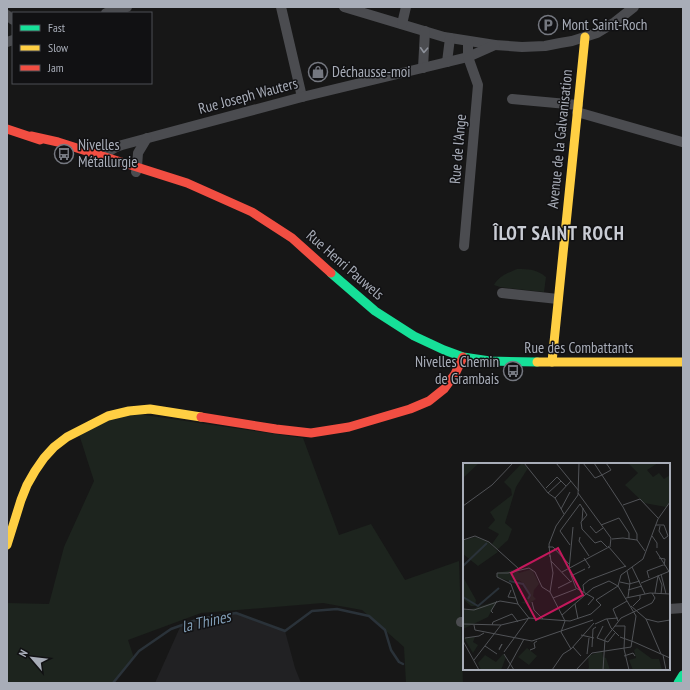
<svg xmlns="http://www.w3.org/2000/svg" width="690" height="690" font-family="'PT Sans Narrow',sans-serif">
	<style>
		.built { fill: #212123 }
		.green { fill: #1d241e }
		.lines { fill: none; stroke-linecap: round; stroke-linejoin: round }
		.stream { stroke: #2a3239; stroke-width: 2.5 }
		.street { stroke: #4b4c50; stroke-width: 10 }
		.fast { stroke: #16e098; stroke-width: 9 }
		.slow { stroke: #ffcf43; stroke-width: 9 }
		.jam { stroke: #f24e42; stroke-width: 9 }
		.oneway { stroke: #8c9099 }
		.labels { text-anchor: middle; stroke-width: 3; stroke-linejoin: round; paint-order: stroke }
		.poi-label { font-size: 15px; fill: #a8adb8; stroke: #111113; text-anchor: start }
		.street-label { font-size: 15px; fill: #a8adb8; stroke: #111113 }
		.water-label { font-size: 16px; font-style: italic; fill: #7f9bb3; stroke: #111113 }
		.district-label { font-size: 19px; font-weight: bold; letter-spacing: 1px; fill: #c9ccd4; stroke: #111113 }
		.inset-river { fill: none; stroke: #2a3239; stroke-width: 2 }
		.inset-road { fill: none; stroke: #515357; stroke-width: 1 }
		.view { fill: #c2185b; fill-opacity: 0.15; stroke: #c2185b; stroke-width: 2 }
		.inset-edge { fill: none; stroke: #a8adb8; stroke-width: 2 }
	</style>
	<rect width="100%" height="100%" fill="#171717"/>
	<polygon class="built" points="236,613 285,631 295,668 301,683 155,683 181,625"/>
	<g class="green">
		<path d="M 517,269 C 529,269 536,269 546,277 L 544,292 L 500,287 L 494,285 C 499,276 508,273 517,269 Z"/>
		<polygon points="124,412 303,438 339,535 371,524 405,580 459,561 463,683 406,683 404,647 362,610 323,603 201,613 128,640 134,658 113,683 7,683 7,603 49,604 64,547 94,481 78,431"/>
	</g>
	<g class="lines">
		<polyline class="stream" points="113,683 139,651 171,629 199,619 236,613 285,631 312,611 337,609 369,616 385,630 391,650 399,662 403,664"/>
		<g class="street">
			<polyline points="281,7 302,97"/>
			<polyline points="344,7 444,37 495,45 522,47 545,46 560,43 572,41 597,33 615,22 634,7"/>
			<polyline points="106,13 127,7"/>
			<polyline points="7,15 13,20"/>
			<polyline points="402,24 406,7"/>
			<polyline points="7,42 13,40"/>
			<polyline points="447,62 450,38"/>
			<polyline points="423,68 425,31"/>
			<polyline points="512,99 578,105"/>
			<polyline points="577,112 682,142"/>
			<path d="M 104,162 C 108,150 111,149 122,145 L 302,97 L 468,57 L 495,45"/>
			<polyline points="136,172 137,167 138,153 147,138"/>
			<polyline points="464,246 478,85 468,57 468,41"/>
			<polyline points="502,293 558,299"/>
			<polyline points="669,609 683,608"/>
			<polyline points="461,622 464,622"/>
		</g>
		<g class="fast">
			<polyline points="331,273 375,311 414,336 444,350 463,357 490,361 537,362"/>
			<polyline points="678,683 683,675"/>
		</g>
		<g class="slow">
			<polyline points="537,362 683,362"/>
			<polyline points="552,362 585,37"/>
			<polyline points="7,545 21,500 27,485 35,471 44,458 54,447 67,437 108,416 129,411 150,409 201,417"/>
		</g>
		<g class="jam">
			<polyline points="7,129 40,140"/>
			<polyline points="31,136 58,142 187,183 252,212 292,238 331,273"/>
			<polyline points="201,417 276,429 311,433 349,427 410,409 429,401 444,389 455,374 463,357"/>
		</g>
	</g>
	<defs><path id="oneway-chevron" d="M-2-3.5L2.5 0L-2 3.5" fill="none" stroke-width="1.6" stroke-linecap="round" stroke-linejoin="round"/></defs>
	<use class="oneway" href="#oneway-chevron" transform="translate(424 50) rotate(93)"/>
	<defs>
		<symbol id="parking-ring" viewBox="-11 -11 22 22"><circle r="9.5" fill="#111113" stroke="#757880" stroke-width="1.5"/><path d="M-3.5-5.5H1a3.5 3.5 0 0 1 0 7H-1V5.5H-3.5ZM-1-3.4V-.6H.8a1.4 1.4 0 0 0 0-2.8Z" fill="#757880"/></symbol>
		<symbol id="shop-ring" viewBox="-11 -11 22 22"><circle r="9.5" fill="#111113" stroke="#757880" stroke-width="1.5"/><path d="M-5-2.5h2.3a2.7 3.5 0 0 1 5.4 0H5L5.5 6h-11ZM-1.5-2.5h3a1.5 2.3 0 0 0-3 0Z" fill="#757880"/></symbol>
		<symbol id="bus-ring" viewBox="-11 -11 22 22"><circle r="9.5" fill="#111113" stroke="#757880" stroke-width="1.5"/><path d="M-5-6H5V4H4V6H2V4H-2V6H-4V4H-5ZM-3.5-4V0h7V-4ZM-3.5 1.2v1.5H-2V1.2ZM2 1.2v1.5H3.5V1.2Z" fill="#757880"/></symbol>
	</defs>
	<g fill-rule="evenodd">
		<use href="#parking-ring" x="537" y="14" width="22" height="22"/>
		<use href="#shop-ring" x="307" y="61" width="22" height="22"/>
		<use href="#bus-ring" x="53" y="143" width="22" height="22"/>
		<use href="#bus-ring" x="502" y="360" width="22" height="22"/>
	</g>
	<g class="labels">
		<g class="poi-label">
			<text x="562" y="30">Mont Saint-Roch</text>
			<text x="332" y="77">Déchausse-moi</text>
			<text x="78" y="150">Nivelles<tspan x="78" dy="17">Métallurgie</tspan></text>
			<text x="499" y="367" text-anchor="end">Nivelles Chemin<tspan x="499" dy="17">de Grambais</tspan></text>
		</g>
		<g class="street-label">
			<text transform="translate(248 96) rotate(-15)" y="5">Rue Joseph Wauters</text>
			<text transform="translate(560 139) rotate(-84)" y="5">Avenue de la Galvanisation</text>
			<text transform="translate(458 149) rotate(-85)" y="5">Rue de l'Ange</text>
			<text transform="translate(345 265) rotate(41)" y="5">Rue Henri Pauwels</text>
			<text x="579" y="353">Rue des Combattants</text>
		</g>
		<g class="water-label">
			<text transform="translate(206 621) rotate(-13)" y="6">la Thines</text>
		</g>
		<g class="district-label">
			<text x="559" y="240">ÎLOT SAINT ROCH</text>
		</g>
	</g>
	<g transform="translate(463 463)">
		<rect width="207" height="207" fill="#171717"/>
		<path d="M 0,0 L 16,0 L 0,15 ZM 59,0 L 65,5 L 53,24 L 42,60 L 49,66 L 45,77 L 34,87 L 29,81 L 36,71 L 25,65 L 32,57 L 27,49 L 49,32 L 48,26 L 41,19 ZM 165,0 L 195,0 L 184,7 L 190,14 L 196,10 L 201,16 L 207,12 L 207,39 L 203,44 L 181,40 L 162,22 L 175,10 ZM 13,74 L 26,79 L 35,89 L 15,103 L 0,91 L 0,77 ZM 54,106 L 56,110 L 69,106 L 76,121 L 71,127 L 70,133 L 73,136 L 65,141 L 58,140 L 66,136 L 67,132 L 61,121 L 56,117 L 46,118 L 34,114 L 34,110 ZM 0,114 L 13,137 L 12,143 L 8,143 L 0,136 ZM 34,138 L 25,154 L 0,166 L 0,146 L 5,147 ZM 12,174 L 10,179 L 15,182 L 10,190 L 1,175 ZM 64,185 L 74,193 L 66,202 L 55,194 ZM 174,185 L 189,196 L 196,196 L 199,207 L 170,207 L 166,197 L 173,195 L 171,187 ZM 139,188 L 140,194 L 143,195 L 147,207 L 123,207 L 126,205 L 125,193 ZM 40,191 L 43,194 L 38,207 L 18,207 L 15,200 L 22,192 L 33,199 Z" fill="#1d241e"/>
		<path class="inset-river" d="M 0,103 L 24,80M 46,118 L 60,121 L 67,132 L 65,136M 0,134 L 15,143 L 36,125"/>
		<path class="inset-road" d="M 61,0 L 85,30 L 92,35 L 101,51M 93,0 L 116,28M 120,0 L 132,15 L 139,12M 131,0 L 160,44 L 174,71 L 174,77 L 182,88M 139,12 L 148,7 L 143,0M 83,25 L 94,14 L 103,23M 85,30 L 98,18M 115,30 L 148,75 L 147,84M 92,35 L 108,18M 117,41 L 124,52 L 118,59 L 119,66 L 132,80 L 138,78 L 144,84M 160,42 L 177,36 L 195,55M 0,43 L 29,22 L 50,0M 98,46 L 107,29M 119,58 L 120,45M 138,62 L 156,55 L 166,70 L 166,76M 193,62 L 201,62 L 205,73 L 201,76 L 196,68 L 197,63M 127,63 L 133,70 L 140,65M 110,64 L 106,107 L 113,125 L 131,135 L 125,142M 189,73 L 194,80 L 194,85M 117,74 L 116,78 L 126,93M 149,76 L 160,75 L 174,77M 0,77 L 12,73 L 26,79 L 56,106M 107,82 L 97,68 L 117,41M 145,83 L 163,104M 85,84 L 90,84 L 106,101M 193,88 L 207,110M 87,92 L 90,110 L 87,129 L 102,158 L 98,169 L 108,186 L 100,191 L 89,207M 87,94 L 86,81 L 93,63 L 115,32 L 116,0M 121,95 L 127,104 L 125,105M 196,95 L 202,96 L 201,103M 88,98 L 108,119M 169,104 L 182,131M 164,108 L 167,120 L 165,134M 99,109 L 146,84M 198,111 L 203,131M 195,112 L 199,122 L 198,131M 108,113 L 122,106M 186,115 L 184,108 L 200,102M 157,119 L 166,121 L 177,118M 178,120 L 207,108M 155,123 L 158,112 L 180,96 L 195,56 L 207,39M 95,125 L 109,118M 48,127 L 45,134 L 53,135M 165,127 L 179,123M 87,129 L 79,124 L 72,109 L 66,105 L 45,110 L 34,110 L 34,114 L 48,121 L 55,141 L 66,155 L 107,158 L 128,151M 121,129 L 120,122 L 126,117 L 163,103M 192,130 L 195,113M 90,135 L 113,126M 163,135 L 187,130 L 207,131M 69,139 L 71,147 L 80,156M 112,141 L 115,156M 168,143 L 183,156 L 198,191M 170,143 L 177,136 L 177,132M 0,146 L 11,147 L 37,138 L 55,141M 30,150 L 28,148 L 34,138M 128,151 L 138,142 L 133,137 L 155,123M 99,152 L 130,125 L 146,118 L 155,123 L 173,153 L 168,184 L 129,190 L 113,207M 143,156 L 155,155M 144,156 L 148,165 L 156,173M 183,156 L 195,159 L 207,157M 155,158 L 150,146 L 164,138M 0,161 L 38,162 L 67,155M 132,161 L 143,156M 11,162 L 12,167 L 69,178 L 130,157M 29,162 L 30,159 L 49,151 L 55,159M 152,163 L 162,163 L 161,186M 118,172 L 131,175M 157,174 L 171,179M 2,175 L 16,173 L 21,170M 134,175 L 145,179 L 152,170M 134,175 L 140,163M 0,178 L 16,207M 171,179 L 207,195M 22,183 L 34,191M 110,184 L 118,193M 129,184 L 130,166 L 133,164M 108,186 L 131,160M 161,186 L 166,207M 36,187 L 39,181 L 36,186M 67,187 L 72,185 L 71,180 L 74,178M 41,189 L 65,156M 41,191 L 51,207M 124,191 L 126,175M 200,192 L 203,207M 161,193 L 170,190 L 172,193M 11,197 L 38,162M 44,207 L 61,176M 140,207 L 142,176 L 158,155 L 189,140 L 192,135 L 189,130"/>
		<path class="view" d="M 95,85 L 120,132 L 73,157 L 48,110 Z"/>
		<rect width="207" height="207" class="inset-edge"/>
	</g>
	<rect width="690" height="690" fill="none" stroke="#a8adb8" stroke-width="16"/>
	<rect x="12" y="12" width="140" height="72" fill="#111113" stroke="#4d4f55"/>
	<rect x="20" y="25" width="20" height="6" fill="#16e098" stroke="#4d4f55"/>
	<text x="48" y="32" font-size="12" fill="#a8adb8">Fast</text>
	<rect x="20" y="45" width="20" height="6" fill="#ffcf43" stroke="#4d4f55"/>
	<text x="48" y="52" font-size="12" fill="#a8adb8">Slow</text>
	<rect x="20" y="65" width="20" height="6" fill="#f24e42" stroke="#4d4f55"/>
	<text x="48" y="72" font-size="12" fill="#a8adb8">Jam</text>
	<g transform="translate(32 658) rotate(298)" stroke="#111113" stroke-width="3" paint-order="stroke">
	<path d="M0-3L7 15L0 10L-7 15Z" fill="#a8adb8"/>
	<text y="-6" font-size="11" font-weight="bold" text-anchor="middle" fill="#a8adb8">N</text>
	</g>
</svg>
